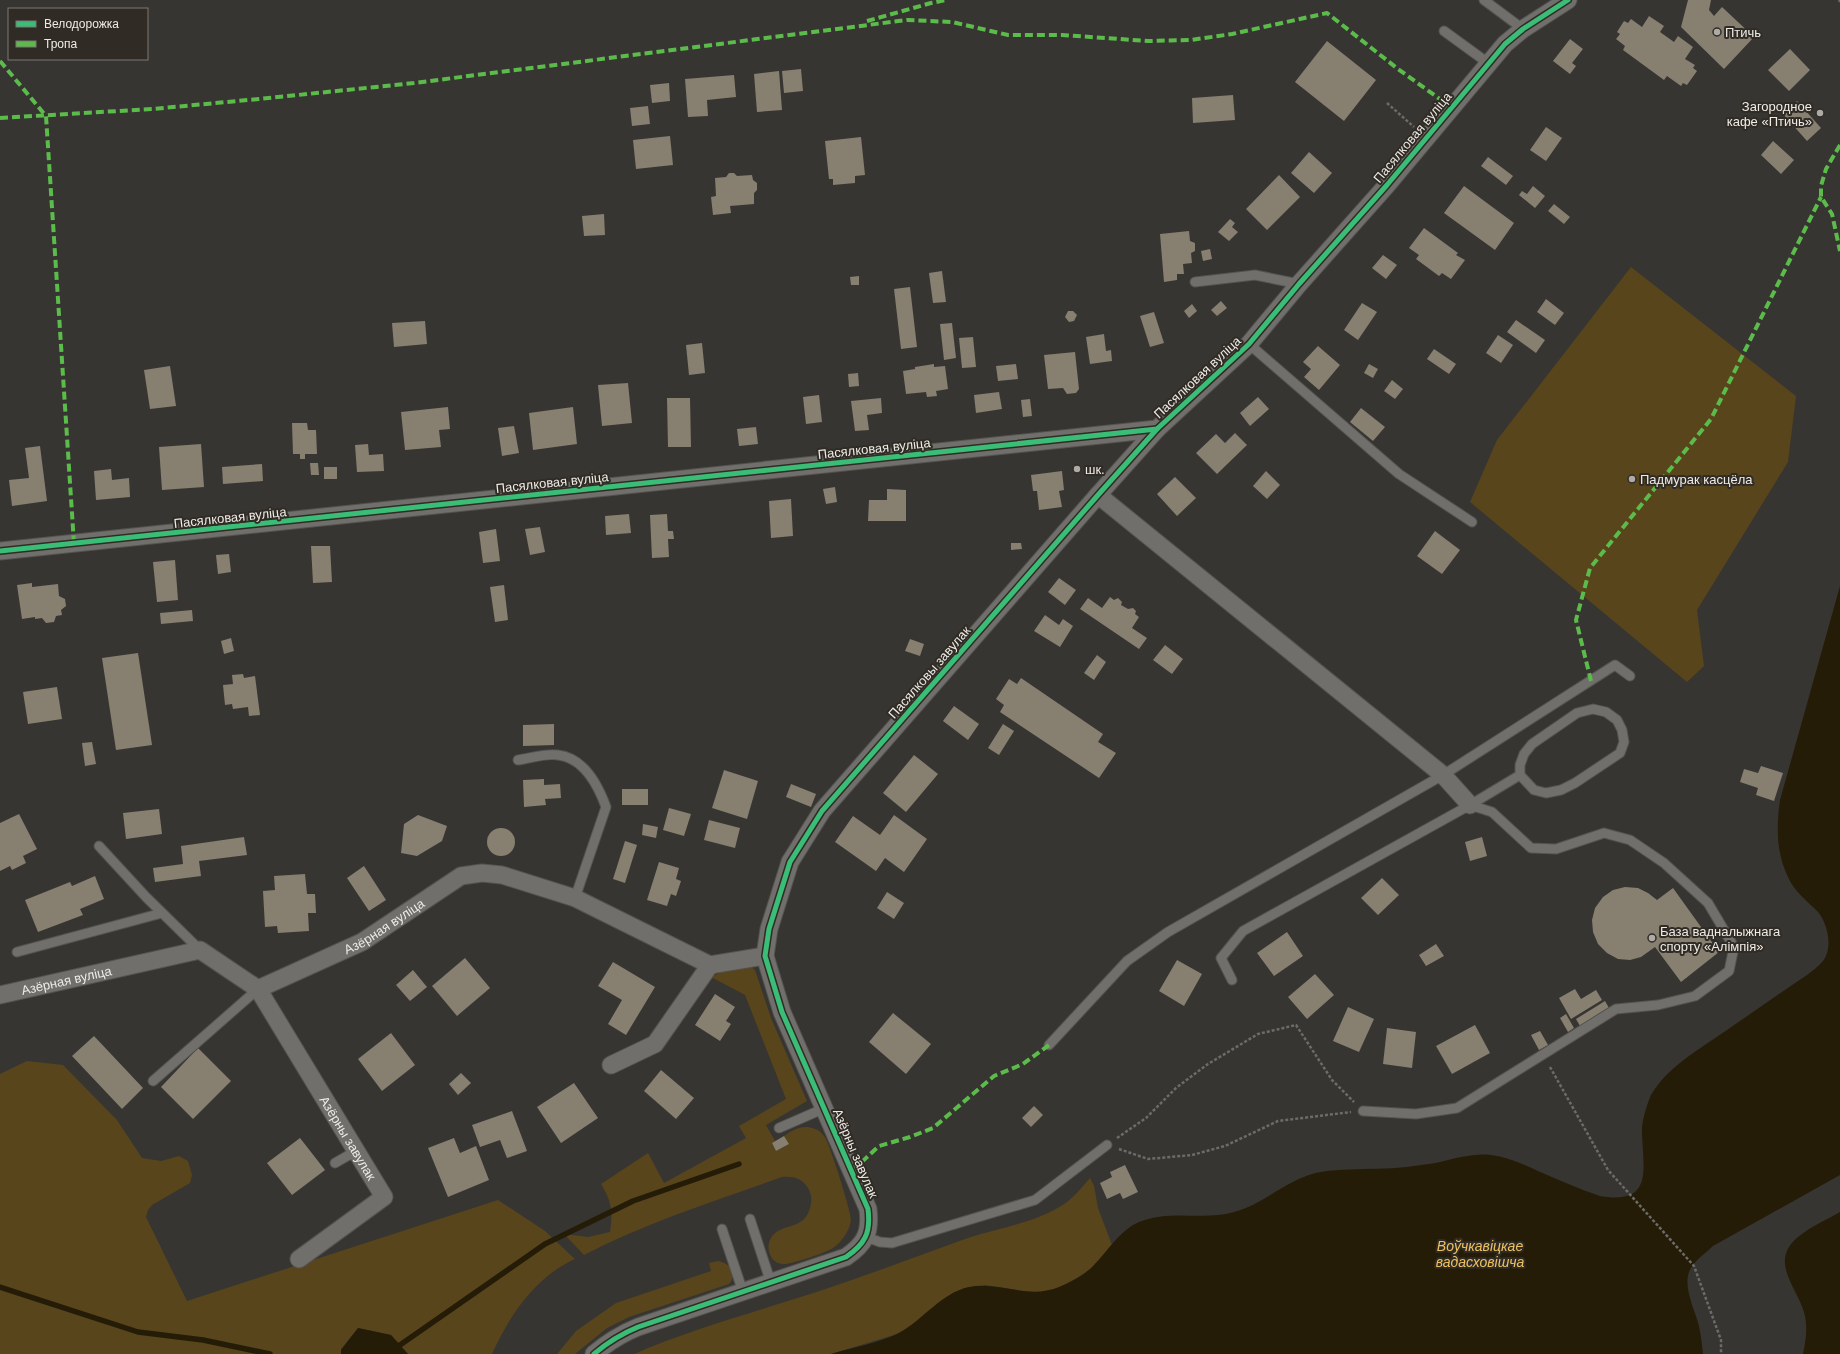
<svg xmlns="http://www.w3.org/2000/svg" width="1840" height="1354" font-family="Helvetica,sans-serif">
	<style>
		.green { fill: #58451b }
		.water { fill: #251c08 }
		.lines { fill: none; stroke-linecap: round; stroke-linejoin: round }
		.stream { stroke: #251c08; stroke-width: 5.5 }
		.building { fill: #877f70 }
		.lane-casing { stroke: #54534f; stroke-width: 11 }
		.street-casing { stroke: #54534f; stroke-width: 19 }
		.path { stroke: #6d6b68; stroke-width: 2.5; stroke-dasharray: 3 2; stroke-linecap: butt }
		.lane { stroke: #716f6c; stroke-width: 9 }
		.street { stroke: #716f6c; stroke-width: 17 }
		.quiet { stroke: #5cbc4b; stroke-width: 4; stroke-dasharray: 8 4; stroke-linecap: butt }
		.cycleway-casing { stroke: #302c25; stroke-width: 8 }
		.cycleway { stroke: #3abd76; stroke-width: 5 }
		.poi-dot { fill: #aeaba7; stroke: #302c25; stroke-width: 1.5 }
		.labels { text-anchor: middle; stroke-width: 4; stroke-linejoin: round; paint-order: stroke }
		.poi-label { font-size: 13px; fill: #eeebe6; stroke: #302c25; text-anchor: start }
		.street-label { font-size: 13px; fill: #eeebe6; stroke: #302c25 }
		.water-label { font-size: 14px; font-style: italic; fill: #edc15f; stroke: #302c25 }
	</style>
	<rect width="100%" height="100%" fill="#373532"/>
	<g class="green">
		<polygon points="1631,267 1796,396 1788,462 1697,610 1704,666 1687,682 1470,502 1497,440"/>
		<path d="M 740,963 L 748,964 L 755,970 L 771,1018 L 807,1101 L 766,1125 L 775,1141 L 772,1143 L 776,1151 L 789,1144 L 784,1136 C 794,1129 803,1124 815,1129 C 819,1130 824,1135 826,1139 C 831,1149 851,1210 851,1220 C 850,1230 841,1243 833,1248 C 826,1253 792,1264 784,1264 C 769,1264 764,1245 773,1235 C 784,1223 804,1230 810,1208 C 812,1201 812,1195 808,1188 C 802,1178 793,1176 782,1177 C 715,1201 647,1222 584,1255 L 564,1234 L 588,1237 L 610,1232 C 613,1212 612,1202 601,1184 L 648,1153 L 664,1183 L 746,1138 L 739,1126 L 786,1099 L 745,995 L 711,977 Z"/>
		<path d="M 27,1061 L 63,1065 L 117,1120 L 142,1158 L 161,1161 L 179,1156 L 188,1161 L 192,1175 L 190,1183 L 152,1205 L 148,1210 L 146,1217 L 187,1301 L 498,1200 L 545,1231 L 575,1259 C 535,1277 509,1316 492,1354 L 408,1354 L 391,1335 L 358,1328 L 341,1349 L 341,1354 L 0,1354 L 0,1074 Z"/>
		<path d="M 1090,1178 L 1094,1186 L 1098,1208 L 1112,1245 L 1093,1267 L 1077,1278 L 1058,1288 L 1038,1293 L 985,1285 L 939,1303 L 912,1325 L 897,1334 L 831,1354 L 634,1354 C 685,1332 738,1317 791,1300 C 850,1282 907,1260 965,1239 C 999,1227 1036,1224 1067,1202 C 1075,1196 1083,1186 1090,1178 Z"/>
		<path d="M 718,1261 C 729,1264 734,1268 732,1280 L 729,1284 L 629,1317 L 607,1328 L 575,1354 L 557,1354 L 576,1331 L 616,1303 L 711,1271 L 709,1263 Z"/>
	</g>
	<g class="water">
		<path d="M 1840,586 L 1840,1175 L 1713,1246 C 1706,1253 1696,1259 1691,1268 C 1681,1284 1695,1310 1699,1326 C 1701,1335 1702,1345 1703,1354 L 831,1354 C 853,1347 879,1343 899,1333 C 923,1320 941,1293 969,1287 C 999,1281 1028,1300 1059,1287 C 1071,1282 1085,1275 1094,1265 C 1108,1251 1120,1230 1139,1222 C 1171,1209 1203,1221 1234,1212 C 1261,1205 1282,1184 1309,1175 C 1326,1169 1345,1170 1363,1169 C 1382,1169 1402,1168 1421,1165 C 1445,1163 1467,1152 1491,1155 C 1507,1157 1523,1164 1538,1171 C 1559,1180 1579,1189 1600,1196 C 1658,1206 1641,1163 1642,1127 C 1643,1118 1647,1104 1651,1095 C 1668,1066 1700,1049 1727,1030 C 1753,1012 1780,993 1807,975 C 1812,971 1819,966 1823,961 C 1833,948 1828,924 1818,912 C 1809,903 1798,894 1791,883 C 1776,856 1776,829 1780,800 Z"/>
		<path d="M 1840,1212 L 1840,1354 L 1803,1354 C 1806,1339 1808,1327 1804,1312 C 1796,1286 1769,1261 1798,1237 C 1810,1227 1826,1220 1840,1212 Z"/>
		<polygon points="358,1328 391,1335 408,1354 341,1354 341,1350"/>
	</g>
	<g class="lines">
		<g class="stream">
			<polyline points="0,1287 138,1332 203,1340 270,1354"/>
			<polyline points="393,1347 400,1345 545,1244 633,1201 739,1164"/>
		</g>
	</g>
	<g class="building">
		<polygon points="1688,0 1711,0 1709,10 1714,16 1722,7 1754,37 1724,69 1681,27"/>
		<polygon points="1649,16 1664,26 1660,32 1674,42 1678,36 1693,47 1685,59 1695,65 1693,68 1697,71 1687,85 1683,83 1681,86 1667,76 1664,80 1623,50 1625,46 1616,39 1620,34 1617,32 1624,21 1628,23 1631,19 1642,27"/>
		<polygon points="1570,39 1583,49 1572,63 1576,66 1570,74 1553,61"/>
		<polygon points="1327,41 1376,80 1344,121 1295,82"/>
		<polygon points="1790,49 1810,70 1789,91 1768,70"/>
		<polygon points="801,69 803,91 784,93 782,71"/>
		<polygon points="779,71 782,110 757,112 754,74"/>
		<polygon points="734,75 736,97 707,100 708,116 688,117 685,79"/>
		<polygon points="669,83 670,101 652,103 650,85"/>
		<polygon points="1233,95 1235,120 1193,123 1192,98"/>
		<polygon points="1797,101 1821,128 1807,141 1783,114"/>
		<polygon points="648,106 650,124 632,126 630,108"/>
		<polygon points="1546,127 1562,138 1546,161 1530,150"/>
		<polygon points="670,136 673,165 636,169 633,140"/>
		<polygon points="861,137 865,175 855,176 855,183 833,185 833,179 829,179 825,141"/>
		<polygon points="1773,141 1794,160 1781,174 1761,155"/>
		<polygon points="1309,152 1332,173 1314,193 1291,173"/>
		<polygon points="1488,157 1513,176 1506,185 1481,166"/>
		<polygon points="729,173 734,173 737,176 752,175 753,180 757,183 757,190 754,193 754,204 730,206 731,213 713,215 711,197 716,196 715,178 726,177"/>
		<polygon points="1279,175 1300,197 1267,230 1246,209"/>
		<polygon points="1464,186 1514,223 1495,250 1444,213"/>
		<polygon points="1533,186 1545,196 1535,208 1519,195 1522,191 1527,194"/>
		<polygon points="1554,204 1570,217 1564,224 1548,211"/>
		<polygon points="604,214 605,235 584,236 582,216"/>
		<polygon points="1230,219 1235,223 1232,227 1238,232 1229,241 1218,232"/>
		<polygon points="1424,228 1458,253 1456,255 1465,260 1451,279 1442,273 1439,276 1416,259 1419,255 1409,248"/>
		<polygon points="1189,231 1190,241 1195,243 1195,251 1191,253 1192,263 1183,264 1184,274 1177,274 1177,280 1164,282 1160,234"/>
		<polygon points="1210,249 1212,259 1203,261 1201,251"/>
		<polygon points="1383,255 1397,265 1386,279 1372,268"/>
		<polygon points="942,271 946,302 933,303 929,273"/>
		<polygon points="859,276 859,285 851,285 850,277"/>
		<polygon points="910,287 917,347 901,349 894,289"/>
		<polygon points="1546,299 1564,313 1555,325 1537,312"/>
		<polygon points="1221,301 1227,308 1217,316 1211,310"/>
		<polygon points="1362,303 1377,312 1358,340 1344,330"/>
		<polygon points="1192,304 1197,311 1189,318 1184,311"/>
		<polygon points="1068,311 1073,311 1077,315 1074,321 1069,322 1065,317"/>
		<polygon points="1154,312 1164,343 1150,347 1140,316"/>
		<polygon points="1516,320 1545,340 1536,353 1507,332"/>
		<polygon points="425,321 427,344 394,347 392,323"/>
		<polygon points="952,323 956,358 944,360 940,324"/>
		<polygon points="1104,334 1106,351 1111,350 1112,361 1090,364 1086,337"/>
		<polygon points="1498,335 1513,345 1501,363 1486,353"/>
		<polygon points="973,337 976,367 962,368 959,338"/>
		<polygon points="702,343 705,373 689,375 686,345"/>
		<polygon points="1318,346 1340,365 1319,390 1304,377 1311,369 1303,362"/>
		<polygon points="1434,349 1456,364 1449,374 1427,359"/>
		<polygon points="1075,352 1079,389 1076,393 1067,394 1063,388 1048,389 1044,355"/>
		<polygon points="934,364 934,367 945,366 948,389 936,391 937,396 927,397 926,392 906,394 903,371 915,369 915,367"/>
		<polygon points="1016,364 1018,379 998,381 996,366"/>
		<polygon points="1369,364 1378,369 1373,378 1364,373"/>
		<polygon points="170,366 176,406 150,409 144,370"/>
		<polygon points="858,373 859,386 849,387 848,374"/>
		<polygon points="1392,380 1403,389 1395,399 1384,391"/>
		<polygon points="628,383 632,423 602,426 598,385"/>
		<polygon points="999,392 1002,409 976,413 974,395"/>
		<polygon points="819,395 822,422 806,424 803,397"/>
		<polygon points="1258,397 1269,409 1250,426 1240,413"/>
		<polygon points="667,398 690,398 691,447 668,447"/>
		<polygon points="881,398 882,413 867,415 869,430 855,431 851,401"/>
		<polygon points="1030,399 1032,416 1023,417 1021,400"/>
		<polygon points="448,407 450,429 439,430 441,447 405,450 401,412"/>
		<polygon points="573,407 577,444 533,450 529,413"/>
		<polygon points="1361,408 1385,427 1373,441 1350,422"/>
		<polygon points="292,423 307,423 308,430 316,430 317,454 305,454 305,459 300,459 300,454 293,454"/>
		<polygon points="514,426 519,453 502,456 498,428"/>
		<polygon points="756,427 758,444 739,446 737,429"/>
		<polygon points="1235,433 1247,445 1217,474 1196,453 1216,434 1225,443"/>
		<polygon points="201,444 204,487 162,490 159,447"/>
		<polygon points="368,444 369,455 383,454 384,471 357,472 355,445"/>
		<polygon points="40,446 47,501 12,506 9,480 29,478 25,448"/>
		<polygon points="310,463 318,463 319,475 311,475"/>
		<polygon points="262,464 263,481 223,484 222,467"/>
		<rect x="324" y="467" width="13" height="12"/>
		<polygon points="111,469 112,480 129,478 130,497 96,500 94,471"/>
		<polygon points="1062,471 1064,490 1059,491 1062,507 1039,510 1037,491 1033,491 1031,475"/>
		<polygon points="1266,471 1280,485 1267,499 1253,486"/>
		<polygon points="1175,477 1196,498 1177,516 1157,494"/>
		<polygon points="835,487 837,502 826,504 823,489"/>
		<polygon points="887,489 906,490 906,521 868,521 869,500 887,500"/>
		<polygon points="791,499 793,536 771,538 769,501"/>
		<polygon points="629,514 631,533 606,535 605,516"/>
		<polygon points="667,514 668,531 673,531 674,539 668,539 669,557 652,558 650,515"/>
		<polygon points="540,527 545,552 530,555 525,529"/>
		<polygon points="496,529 500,561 483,563 479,532"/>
		<polygon points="1435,531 1460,550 1442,574 1417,556"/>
		<polygon points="1011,543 1021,543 1022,549 1011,550"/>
		<polygon points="311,546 330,546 332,582 313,583"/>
		<polygon points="229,554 231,572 218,574 216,555"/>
		<polygon points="175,560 178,600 157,602 153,562"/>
		<polygon points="1059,578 1076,590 1065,605 1048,592"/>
		<polygon points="32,583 32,587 58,584 59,596 65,599 66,606 61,610 62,615 56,616 54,622 46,623 42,618 35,619 35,617 22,619 17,585"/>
		<polygon points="504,585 508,620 495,622 490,587"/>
		<polygon points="1110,597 1114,600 1118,598 1122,602 1121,605 1128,609 1133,608 1136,611 1135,614 1139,617 1132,628 1147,638 1139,649 1080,609 1088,598 1102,608"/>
		<polygon points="192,610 193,621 161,624 160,613"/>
		<polygon points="1045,615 1059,625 1063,619 1073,626 1060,647 1034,631"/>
		<polygon points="231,638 234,651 224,654 221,641"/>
		<polygon points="910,639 924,644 920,656 905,651"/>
		<polygon points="1165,645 1183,659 1172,674 1153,660"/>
		<polygon points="138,653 152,745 116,750 102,658"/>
		<polygon points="1097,655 1106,662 1094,680 1084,673"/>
		<polygon points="243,674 244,678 255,676 260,715 249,716 248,707 233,709 232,704 225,705 223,685 233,684 232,675"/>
		<polygon points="1021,678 1103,734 1098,742 1116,753 1099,778 1000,712 1004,705 996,699 1009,679 1017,684"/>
		<polygon points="57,687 62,719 28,724 23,692"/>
		<polygon points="954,706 979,724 968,740 943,721"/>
		<polygon points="554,724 554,745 523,746 523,725"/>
		<polygon points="1003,724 1014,731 999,755 988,748"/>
		<polygon points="92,742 96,764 85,766 82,743"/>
		<polygon points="914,755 938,774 906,812 883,793"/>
		<polygon points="1761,766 1783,773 1774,801 1756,795 1758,788 1740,782 1744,769 1758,773"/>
		<polygon points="724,770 758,781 747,819 712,808"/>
		<polygon points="544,779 544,785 560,784 561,798 545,799 546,805 524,807 523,780"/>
		<polygon points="791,784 816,794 811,807 786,797"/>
		<rect x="622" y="789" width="26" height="16"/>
		<polygon points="669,808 691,814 684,836 663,830"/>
		<polygon points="159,809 162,834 126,839 123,813"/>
		<polygon points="19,814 37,849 23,856 26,863 12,870 10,866 0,871 0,823"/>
		<polygon points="418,815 447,826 442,841 417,856 401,853 404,824"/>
		<polygon points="894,815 927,839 904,872 885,858 876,871 835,842 853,816 880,835"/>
		<polygon points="709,820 740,828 735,848 704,840"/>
		<polygon points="643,824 658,827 656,838 642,835"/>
		<circle cx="501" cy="842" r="14"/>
		<polygon points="244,837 247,855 199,861 201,876 155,882 153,868 183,864 181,846"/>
		<polygon points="1482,837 1487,856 1470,861 1465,842"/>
		<polygon points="625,841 637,845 625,883 613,879"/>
		<polygon points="659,862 679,868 676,879 681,881 676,896 671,894 667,906 647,900"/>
		<polygon points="364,866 386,900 369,911 347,878"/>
		<polygon points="305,874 307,894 315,894 316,913 308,913 309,931 278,933 277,926 265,927 263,891 275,890 274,876"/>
		<polygon points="95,876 104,899 80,909 83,915 38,932 25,900 70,882 72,886"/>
		<polygon points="1382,878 1399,895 1378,915 1361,898"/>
		<polygon points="1625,887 1638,888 1648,893 1657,900 1673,888 1719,952 1681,982 1655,947 1641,957 1630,960 1618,959 1607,953 1598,944 1593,932 1592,920 1595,908 1603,897 1613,890"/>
		<polygon points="887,892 904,903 894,919 877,908"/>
		<polygon points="1287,932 1303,956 1274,976 1257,953"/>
		<polygon points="1436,944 1444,956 1426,966 1419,955"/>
		<polygon points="465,958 490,988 457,1016 432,986"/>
		<polygon points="1177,960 1202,974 1184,1006 1159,991"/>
		<polygon points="613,962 655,987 626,1035 608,1024 622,1000 598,986"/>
		<polygon points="413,970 427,987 410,1001 396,985"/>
		<polygon points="1315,974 1334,995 1307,1019 1288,997"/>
		<polygon points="1575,989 1581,999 1596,990 1602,1000 1571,1019 1559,998"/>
		<polygon points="715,994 735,1007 726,1021 731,1024 720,1041 695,1025"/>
		<polygon points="1605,1001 1609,1008 1580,1026 1576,1019"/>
		<polygon points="1348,1007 1374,1019 1359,1052 1333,1041"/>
		<polygon points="893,1013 931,1044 906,1074 869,1042"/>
		<polygon points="1566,1014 1574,1028 1568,1032 1560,1018"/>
		<polygon points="1475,1025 1490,1053 1452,1074 1436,1046"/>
		<polygon points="1387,1028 1416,1032 1412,1068 1383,1064"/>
		<polygon points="1540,1031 1548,1045 1539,1050 1531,1035"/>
		<polygon points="391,1033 415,1065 382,1091 358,1059"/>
		<polygon points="94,1036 143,1088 122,1109 72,1056"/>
		<polygon points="198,1048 231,1081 193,1119 161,1087"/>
		<polygon points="661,1070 694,1098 676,1119 644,1091"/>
		<polygon points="461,1073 471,1083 458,1095 449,1084"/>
		<polygon points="574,1083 598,1118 561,1143 537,1107"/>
		<polygon points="1034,1106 1043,1115 1031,1127 1022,1118"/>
		<polygon points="512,1111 527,1151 507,1158 500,1140 480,1147 472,1125"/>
		<polygon points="784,1136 789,1144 776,1151 772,1143"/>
		<polygon points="300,1138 325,1170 292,1195 267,1163"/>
		<polygon points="454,1138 460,1153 476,1146 489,1180 448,1197 428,1148"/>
		<polygon points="1125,1165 1138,1192 1123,1199 1120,1193 1107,1199 1100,1183 1112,1177 1110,1172"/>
	</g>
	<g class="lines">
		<defs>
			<g id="lane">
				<polyline points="1484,0 1523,29"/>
				<polyline points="1444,31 1488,63"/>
				<polyline points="1195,282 1255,275 1299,284"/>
				<polyline points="1249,344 1399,474 1472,522"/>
				<path d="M 518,760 C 531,758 546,753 558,755 C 584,758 598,785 606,807 L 575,898"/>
				<polyline points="99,846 146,897 200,950"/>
				<polyline points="17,952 162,913"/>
				<polyline points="1232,980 1221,958 1243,931 1470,805 1520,775 1534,790 1546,793 1561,790 1575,783 1620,753 1624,742 1622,730 1617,720 1606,712 1593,709 1577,713 1532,744 1524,754 1520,765 1520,775"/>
				<polyline points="1049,1045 1127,961 1168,932 1443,775 1615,665 1630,676"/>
				<polyline points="153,1081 258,989"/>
				<polyline points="1363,1111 1416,1114 1457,1108 1616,1009 1658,1005 1695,996 1729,971 1734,947 1708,903 1664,863 1630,840 1604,833 1556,849 1531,848 1492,812 1470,805"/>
				<polyline points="779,1128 825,1108"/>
				<polyline points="335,1163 356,1151"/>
				<polyline points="750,1219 771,1283"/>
				<polyline points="722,1229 743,1292"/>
				<polyline points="866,1237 880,1242 892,1243 1035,1200 1107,1145"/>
			</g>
			<g id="street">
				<polyline points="1098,495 1443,775 1470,805"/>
				<polyline points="0,551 1157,429 1249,344 1299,284 1387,185 1505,44 1523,29 1568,0"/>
				<path id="s1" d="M 258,989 L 384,1197 L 299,1259"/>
				<path id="s2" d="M 0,995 L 200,950 L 258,989 L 362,942 L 461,876 L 482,873 L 502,875 L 575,898 L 710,965 L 765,956"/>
				<polyline points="611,1065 655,1044 710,965"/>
				<path d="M 594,1354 C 608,1342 621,1334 638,1327 L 846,1257 C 865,1244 871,1233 868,1209 L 782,1012 L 765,956 L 769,929 L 790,862 L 822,811 L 1098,495 L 1157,429"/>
			</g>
		</defs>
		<use href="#lane" class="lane-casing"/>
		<use href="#street" class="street-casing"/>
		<g class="path">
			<polyline points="1839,0 1840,2"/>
			<polyline points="1387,103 1414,127"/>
			<polyline points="1550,1067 1608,1170 1694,1266 1721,1340 1721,1354"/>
			<polyline points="1117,1138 1146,1118 1176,1088 1208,1064 1258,1034 1296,1025 1332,1080 1354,1102"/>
			<polyline points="1119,1149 1148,1159 1192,1155 1225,1146 1278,1121 1351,1112"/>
		</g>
		<use href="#lane" class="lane"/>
		<use href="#street" class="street"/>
		<g class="quiet">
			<polyline points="867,21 931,3 946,0"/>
			<polyline points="0,61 46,116 74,544"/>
			<polyline points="0,118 152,109 259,99 414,83 907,20 952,22 1008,35 1062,35 1148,41 1191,40 1232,34 1327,13 1398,69 1451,107"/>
			<polyline points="1840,145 1826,169 1821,186 1821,197 1832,214 1840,251"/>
			<polyline points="1591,681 1576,620 1590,568 1711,419 1821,197"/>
			<polyline points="853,1170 879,1146 910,1137 933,1128 994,1076 1023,1064 1049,1045"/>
		</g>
		<defs>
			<g id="cycleway">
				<polyline points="0,551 1157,429 1249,344 1299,284 1387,185 1505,44 1523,29 1568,0"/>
				<path d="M 594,1354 C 608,1342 621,1334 638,1327 L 846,1257 C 865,1244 871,1233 868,1209 L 782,1012 L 765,956 L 769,929 L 790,862 L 822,811 L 1098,495 L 1157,429"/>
			</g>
		</defs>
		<use href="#cycleway" class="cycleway-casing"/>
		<use href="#cycleway" class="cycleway"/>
	</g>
	<g class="poi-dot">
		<circle cx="1717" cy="32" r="4"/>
		<circle cx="1820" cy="113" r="4"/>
		<circle cx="1077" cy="469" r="4"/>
		<circle cx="1632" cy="479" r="4"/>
		<circle cx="1652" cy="938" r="4"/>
	</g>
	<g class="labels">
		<g class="poi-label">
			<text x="1725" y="37">Птичь</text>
			<text x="1812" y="111" text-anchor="end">Загородное<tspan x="1812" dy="15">кафе «Птичь»</tspan></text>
			<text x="1085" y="474">шк.</text>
			<text x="1640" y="484">Падмурак касцёла</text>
			<text x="1660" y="936">База вадналыжнага<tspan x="1660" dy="15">спорту «Алімпія»</tspan></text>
		</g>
		<g class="street-label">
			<text transform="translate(1412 137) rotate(-50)" y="5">Пасялковая вуліца</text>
			<text transform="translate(1197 377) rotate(-43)" y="5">Пасялковая вуліца</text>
			<text transform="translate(874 448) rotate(-6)" y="5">Пасялковая вуліца</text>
			<text transform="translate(552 482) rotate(-6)" y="5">Пасялковая вуліца</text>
			<text transform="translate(230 517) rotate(-6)" y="5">Пасялковая вуліца</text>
			<text transform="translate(929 672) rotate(-49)" y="5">Пасялковы завулак</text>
			<text dy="5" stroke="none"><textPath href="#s2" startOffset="416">Азёрная вуліца</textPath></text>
			<text dy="5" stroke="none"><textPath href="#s2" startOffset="68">Азёрная вуліца</textPath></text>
			<text dy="5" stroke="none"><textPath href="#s1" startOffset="174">Азёрны завулак</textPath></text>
			<text transform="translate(856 1153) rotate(67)" y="5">Азёрны завулак</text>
		</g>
		<g class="water-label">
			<text x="1480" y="1251">Воўчкавіцкае<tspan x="1480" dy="16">вадасховішча</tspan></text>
		</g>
	</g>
	<rect x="8" y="8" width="140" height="52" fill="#302c25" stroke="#7c7872"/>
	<rect x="16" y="21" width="20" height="6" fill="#3abd76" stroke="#7c7872"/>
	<text x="44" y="28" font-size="12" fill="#eeebe6">Велодорожка</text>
	<rect x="16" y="41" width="20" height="6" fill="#5cbc4b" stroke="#7c7872"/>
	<text x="44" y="48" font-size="12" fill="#eeebe6">Тропа</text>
</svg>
